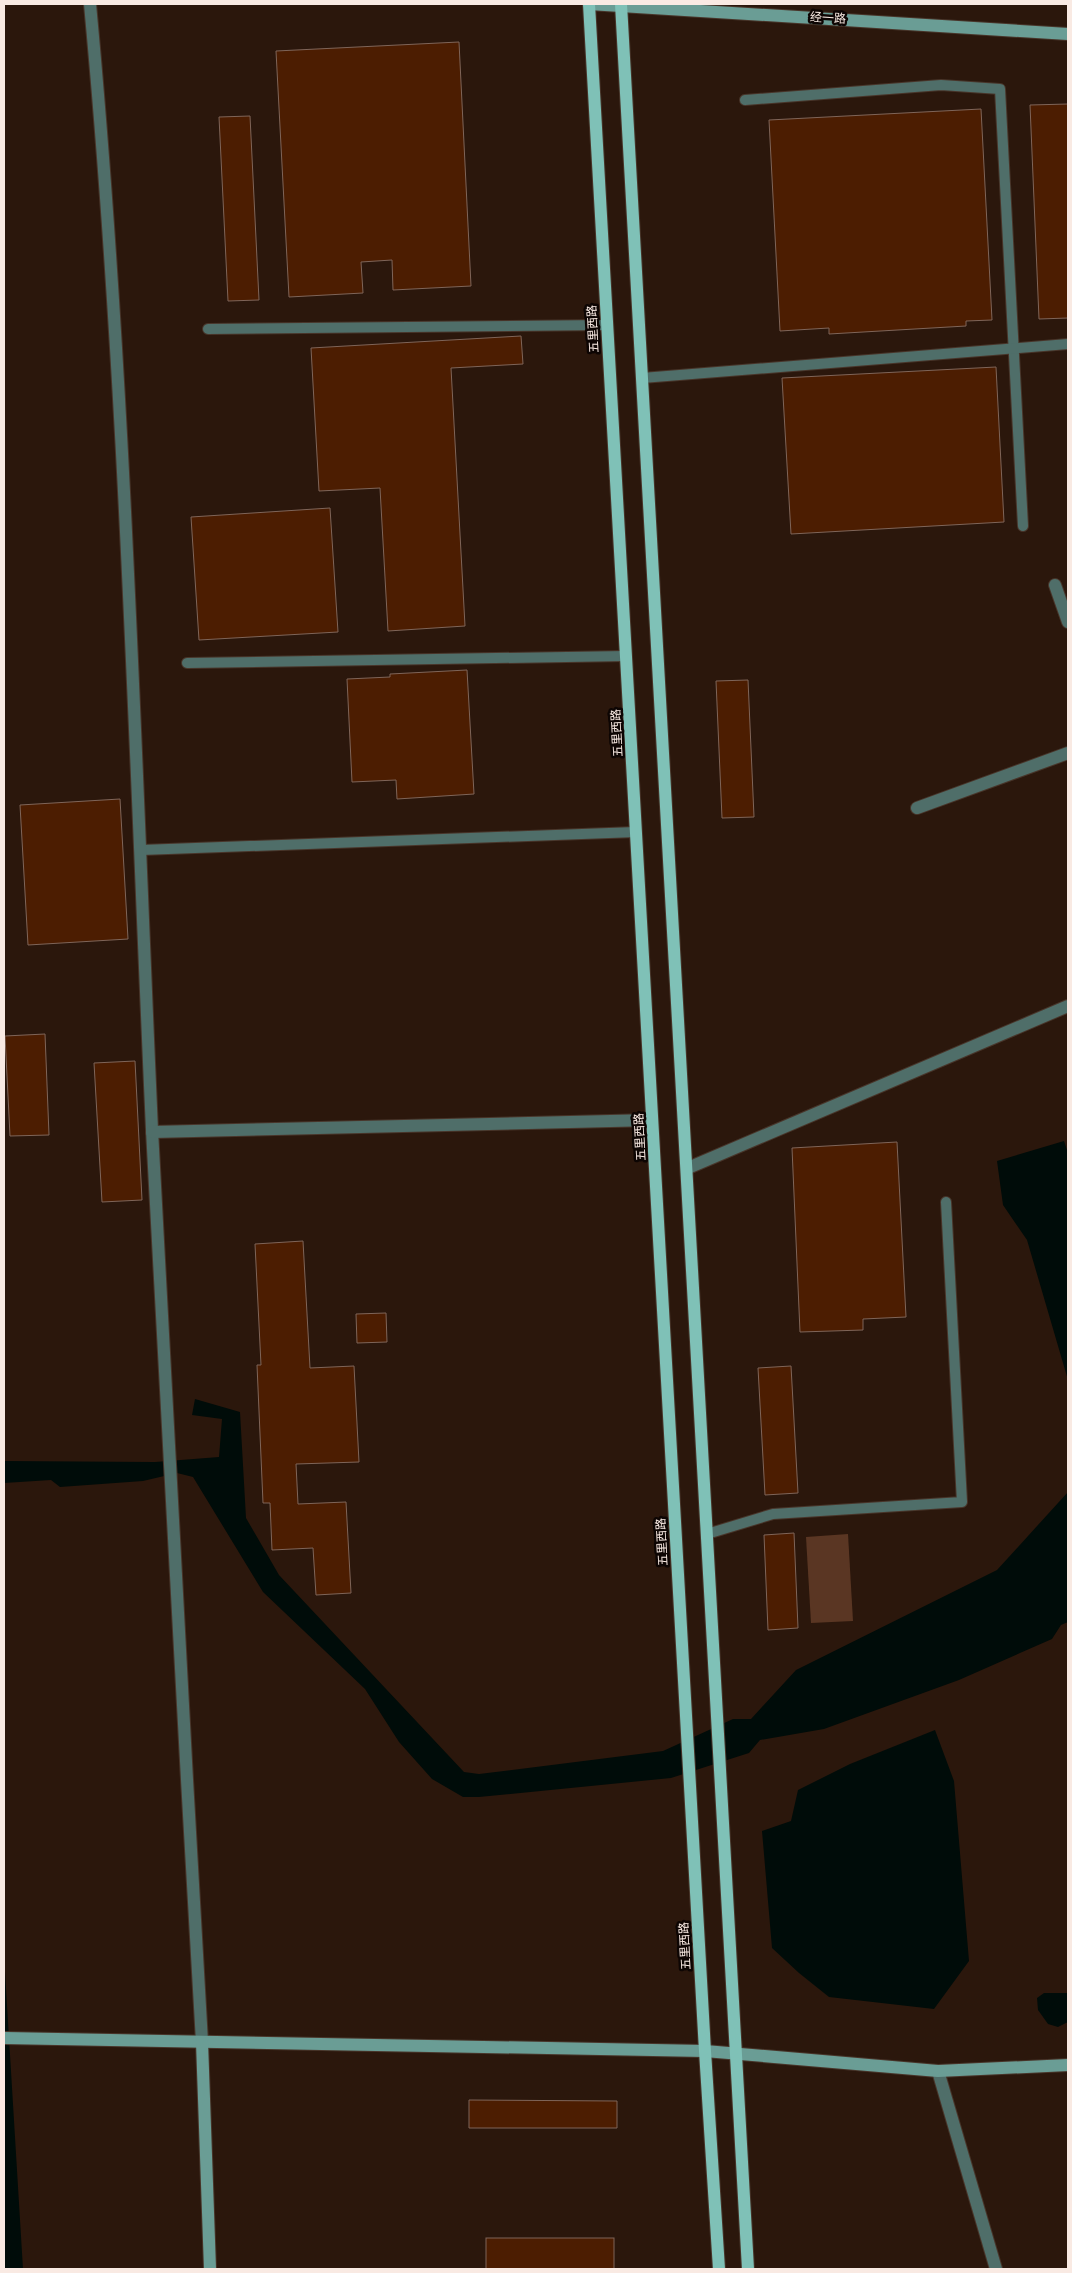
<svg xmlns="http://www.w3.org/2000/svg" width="1072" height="2273" font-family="'Open Sans','Noto Sans SC',sans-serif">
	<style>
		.green { fill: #5a3623 }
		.water { fill: #000c09 }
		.building { fill: #4c1d01; stroke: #7f6559 }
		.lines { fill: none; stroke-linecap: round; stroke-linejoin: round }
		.lane-casing { stroke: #48352a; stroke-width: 12 }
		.street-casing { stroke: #48352a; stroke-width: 14 }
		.secondary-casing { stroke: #48352a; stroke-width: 14 }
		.primary-casing { stroke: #48352a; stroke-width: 14 }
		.lane { stroke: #4f6e69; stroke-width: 10 }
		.street { stroke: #4f6e69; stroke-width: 12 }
		.secondary { stroke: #6a9d95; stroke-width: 12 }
		.primary { stroke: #7fc1b7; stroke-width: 12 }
		.labels { text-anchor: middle; stroke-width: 5; stroke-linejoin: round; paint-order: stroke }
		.street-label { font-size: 12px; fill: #f9eae3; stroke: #0d0503 }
	</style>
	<rect width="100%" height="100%" fill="#2b170c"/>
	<polygon class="green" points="848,1534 853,1621 811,1623 806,1537"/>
	<g class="water">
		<polygon points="1064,1141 1068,1153 1068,1380 1027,1240 1003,1205 997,1161"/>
		<polygon points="195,1399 240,1412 246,1518 279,1575 464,1772 479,1774 663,1751 733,1719 751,1719 796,1670 997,1570 1068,1492 1068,1622 1061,1625 1052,1639 959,1680 824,1729 760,1740 749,1753 671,1778 479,1797 463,1797 432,1779 399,1742 365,1689 263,1592 193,1477 177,1473 143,1481 60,1487 51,1480 4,1483 4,1461 155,1462 219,1457 222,1419 192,1415"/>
		<polygon points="935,1730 954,1781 969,1961 934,2009 829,1997 799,1973 772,1948 762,1831 791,1821 798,1790 850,1764"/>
		<polygon points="4,1931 5,1972 23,2269 4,2269"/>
		<polygon points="1044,1993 1068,1993 1068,2022 1058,2027 1048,2024 1038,2010 1037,1998"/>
	</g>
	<g class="building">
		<polygon points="459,42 471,286 393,290 392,260 361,262 363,293 289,297 276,51"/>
		<polygon points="1068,104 1068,318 1039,319 1030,105"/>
		<polygon points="981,109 992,320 966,321 966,326 829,334 829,328 780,331 769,120"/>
		<polygon points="250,116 259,300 228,301 219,117"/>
		<polygon points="521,336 523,364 451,368 465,626 388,631 380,488 319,491 311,348"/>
		<polygon points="996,367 1004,522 791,534 782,378"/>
		<polygon points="330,508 338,632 199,640 191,517"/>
		<polygon points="467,670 474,794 397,799 396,780 352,782 347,679 390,677 390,674"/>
		<polygon points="748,680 754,817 722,818 716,681"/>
		<polygon points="120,799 128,939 28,945 20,805"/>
		<polygon points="45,1034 49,1135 10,1136 5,1036"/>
		<polygon points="135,1061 142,1200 102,1202 94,1063"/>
		<polygon points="897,1142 906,1317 863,1319 863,1330 800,1332 792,1148"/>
		<polygon points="303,1241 310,1368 354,1366 359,1462 296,1464 298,1504 346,1502 351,1593 316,1595 313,1548 272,1550 270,1503 263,1503 257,1365 261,1365 255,1244"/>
		<polygon points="386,1313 387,1342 357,1343 356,1314"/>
		<polygon points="791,1366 798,1493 765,1495 758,1368"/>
		<polygon points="794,1533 798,1628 768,1630 764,1535"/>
		<polygon points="469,2100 617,2101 617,2128 469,2128"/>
		<rect x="486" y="2238" width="128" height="31"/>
	</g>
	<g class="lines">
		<defs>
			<g id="lane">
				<polyline points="745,100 941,85 1000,89 1023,526"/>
				<polyline points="208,329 607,325"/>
				<polyline points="642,378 1068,344"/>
				<polyline points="187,663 626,656"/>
				<polyline points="141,850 636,832"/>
				<polyline points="707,1534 773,1514 962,1502 946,1202"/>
			</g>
			<g id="street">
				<path d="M 90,4 C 125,378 135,755 152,1130 C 166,1434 185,1738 202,2042"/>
				<polyline points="1055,585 1068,622"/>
				<polyline points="917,808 1068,753"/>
				<polyline points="152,1132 652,1120"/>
				<polyline points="688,1168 1068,1006"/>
				<polyline points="938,2071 996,2269"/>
			</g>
			<g id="secondary">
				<polyline points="589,4 1068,34"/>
				<polyline points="4,2038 705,2051 938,2071 1068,2065"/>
				<polyline points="202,2042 210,2269"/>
			</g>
			<g id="primary">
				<polyline points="589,4 705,2051 719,2269"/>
				<polyline points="621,4 748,2269"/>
			</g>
		</defs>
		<use href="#lane" class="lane-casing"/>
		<use href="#street" class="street-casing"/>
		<use href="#secondary" class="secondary-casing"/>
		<use href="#primary" class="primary-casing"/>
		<use href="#lane" class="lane"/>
		<use href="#street" class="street"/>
		<use href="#secondary" class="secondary"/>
		<use href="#primary" class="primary"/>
	</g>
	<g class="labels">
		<g class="street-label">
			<text transform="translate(828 18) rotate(3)" y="4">经一路</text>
			<text transform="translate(593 329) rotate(-93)" y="4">五里西路</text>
			<text transform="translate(617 733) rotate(-93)" y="4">五里西路</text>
			<text transform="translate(640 1137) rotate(-93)" y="4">五里西路</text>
			<text transform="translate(662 1542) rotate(-93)" y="4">五里西路</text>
			<text transform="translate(685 1946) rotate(-93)" y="4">五里西路</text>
		</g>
	</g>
	<rect width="1072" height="2273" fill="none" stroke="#f9eae3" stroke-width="10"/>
</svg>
